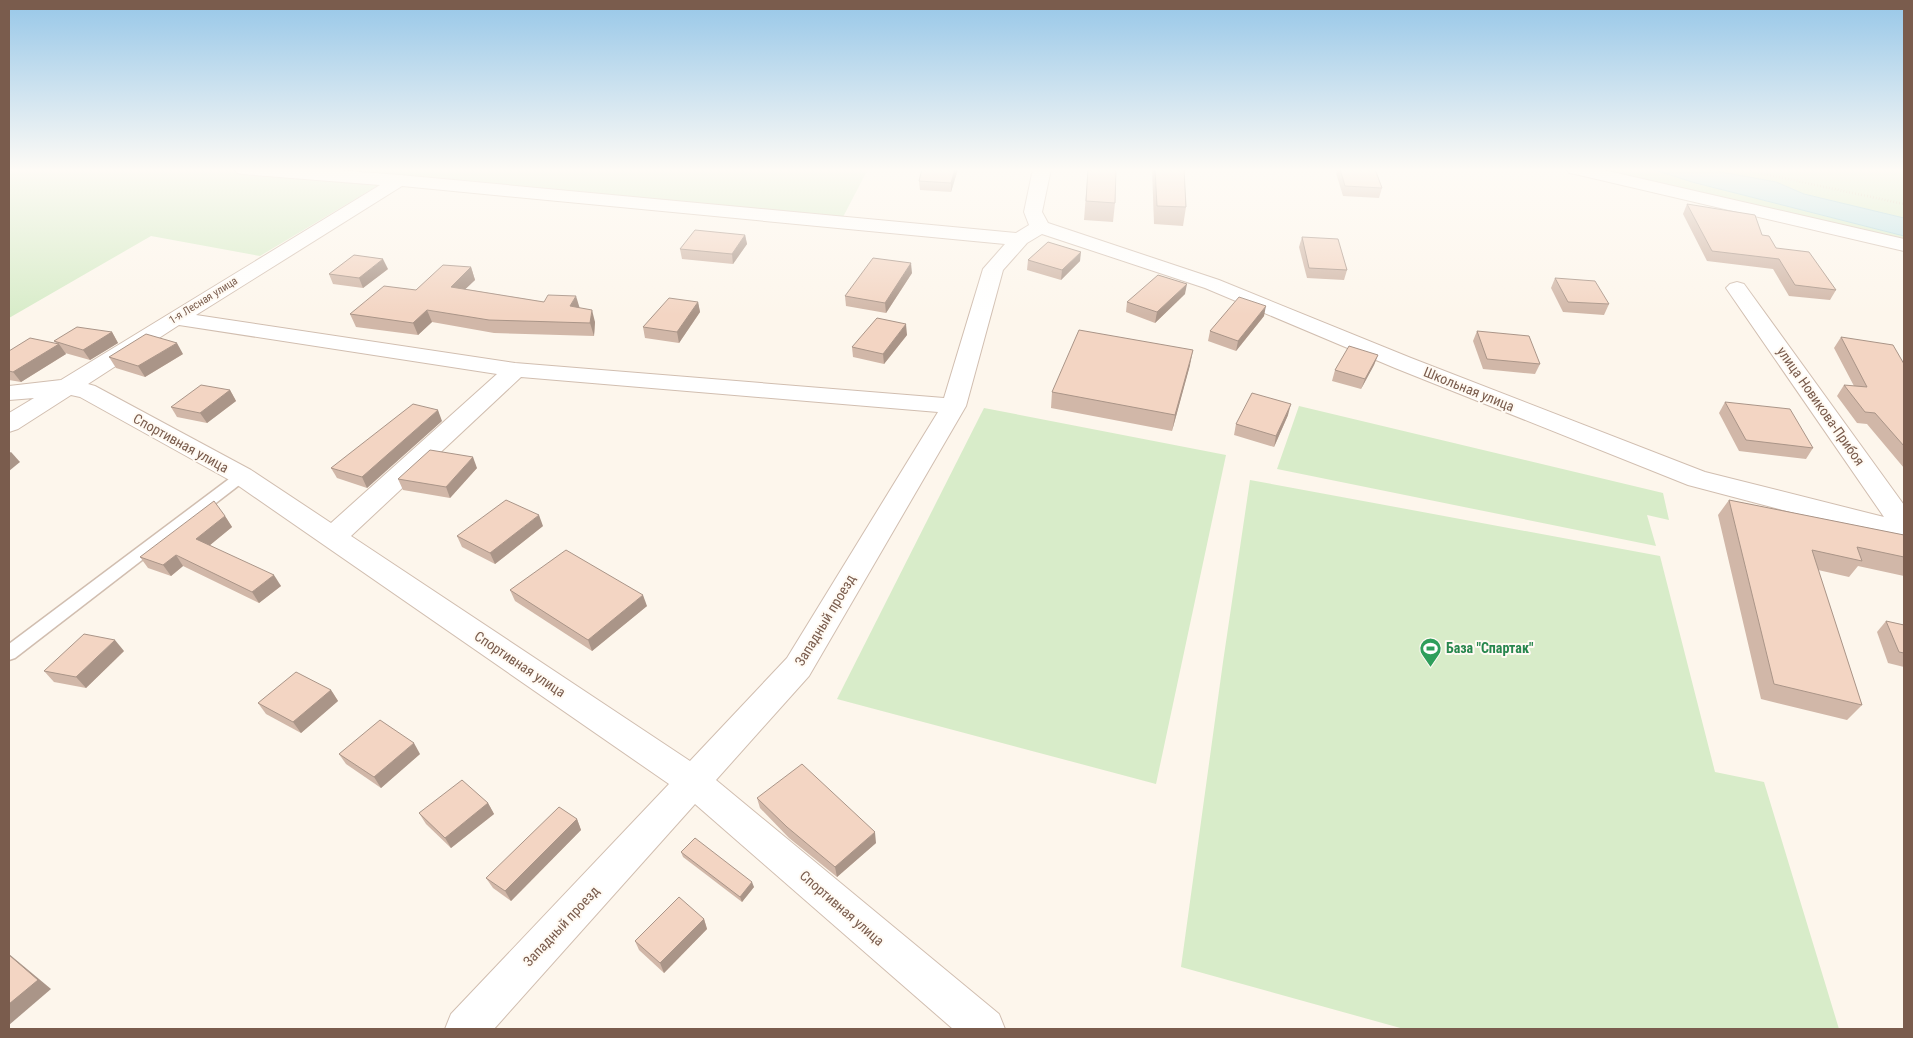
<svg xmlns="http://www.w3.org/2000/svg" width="1913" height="1038" font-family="'Roboto Condensed',sans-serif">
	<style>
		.green { fill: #d8ecc9 }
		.water { fill: #bfe3e8; stroke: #a5d3da }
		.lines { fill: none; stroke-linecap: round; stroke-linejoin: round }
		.service-casing { stroke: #d1beb0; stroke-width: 3 }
		.minor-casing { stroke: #d1beb0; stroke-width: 2 }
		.path { stroke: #d9b8a5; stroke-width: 2.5; stroke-dasharray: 0.5 2.5; stroke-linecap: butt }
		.service { fill: #fff; fill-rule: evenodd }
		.minor { fill: #fff; fill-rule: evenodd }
		.wall { fill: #d1b7a8 }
		.shaded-wall { fill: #aa9588 }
		.building { fill: #f3d5c3; stroke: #aa9588 }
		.labels { text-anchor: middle; stroke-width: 4; stroke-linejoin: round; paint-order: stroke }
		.far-street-label { font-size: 11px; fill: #7a5c4d; stroke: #fffaf3 }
		.street-label { font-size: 14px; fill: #7a5c4d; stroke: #fffaf3 }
		.leisure-label { font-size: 14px; font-weight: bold; fill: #27864d; stroke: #fffaf3; text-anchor: start }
	</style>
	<rect width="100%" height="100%" fill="#fdf6ec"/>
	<g class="green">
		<polygon points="13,169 868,169 843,217 397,174 260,256 151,236 9,318 9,174"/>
		<polygon points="1580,169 1652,169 1692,182 1904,236 1904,245"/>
		<polygon points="1705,169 1904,169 1904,218 1804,194 1776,182"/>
		<polygon points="1299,406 1663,493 1669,520 1647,515 1656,546 1277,469"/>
		<polygon points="984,408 1226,455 1156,784 837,699"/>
		<polygon points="1250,480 1660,556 1715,772 1764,782 1839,1029 1404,1029 1181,967 1223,662"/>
	</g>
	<polygon class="water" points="1652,169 1705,169 1776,182 1804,194 1904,218 1904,236 1692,182"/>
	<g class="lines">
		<defs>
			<polygon id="service" points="242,471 247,473 249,476 247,479 15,658 9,660 9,644 237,473"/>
			<g id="minor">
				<path d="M 234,169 L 321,169 L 400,175 L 1016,233 L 1029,225 L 1024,212 L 1033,169 L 1051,169 L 1042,212 L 1048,223 L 1219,280 L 1411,358 L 1705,472 L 1884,517 L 1726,288 L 1730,284 L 1737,282 L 1744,284 L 1904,505 L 1904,542 L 1688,485 L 1395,368 L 1205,288 L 1042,234 L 1027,243 L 1003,270 L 966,406 L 809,676 L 716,780 L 999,1014 L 1005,1029 L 953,1029 L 695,804 L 494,1029 L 445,1029 L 451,1014 L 669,784 L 233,482 L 80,397 L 71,395 L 18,429 L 9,432 L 9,413 L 34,398 L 9,400 L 9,386 L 61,380 L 380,185 L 243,174 L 237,173 ZM 402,186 L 1005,244 L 983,269 L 944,398 L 515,363 L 196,315 ZM 179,325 L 497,374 L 331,523 L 251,470 L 95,386 L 88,384 ZM 521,377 L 938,412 L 787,658 L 690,761 L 351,536 Z"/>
				<polygon points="1566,169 1599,169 1904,239 1904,251 1575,174 1569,173"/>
			</g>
		</defs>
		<use href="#service" class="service-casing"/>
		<use href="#minor" class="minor-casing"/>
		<polyline class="path" points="1741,169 1904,204"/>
		<use href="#service" class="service"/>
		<use href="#minor" class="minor"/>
	</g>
	<g class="wall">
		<polygon points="922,169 958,169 951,192 920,190 919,181"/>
		<polygon points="1088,169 1115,203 1113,222 1084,220"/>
		<polygon points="1152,169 1184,169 1186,207 1183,226 1154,224"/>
		<polygon points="1337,169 1375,169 1382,188 1379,198 1343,196 1336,173"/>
		<polygon points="1687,204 1776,248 1836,290 1830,300 1789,296 1773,269 1707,261 1683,214"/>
		<polygon points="745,235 747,244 733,264 682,259 680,249"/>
		<polygon points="1302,237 1347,270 1344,280 1307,278 1299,247"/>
		<polygon points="1028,260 1080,261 1061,280 1027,270"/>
		<polygon points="471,267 475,280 465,289 580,308 595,322 594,336 494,333 432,322 418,335 356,327 350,314 416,290"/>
		<polygon points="388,269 363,288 333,284 329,274"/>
		<polygon points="912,273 886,313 846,306 845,296"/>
		<polygon points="1555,278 1609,304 1604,315 1563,312 1551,288"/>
		<polygon points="1185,294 1155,323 1126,312 1127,302"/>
		<polygon points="698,302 700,312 679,343 645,338 643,327"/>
		<polygon points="1264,316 1236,351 1208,341 1210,331"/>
		<polygon points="1477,331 1540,364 1535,374 1483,369 1473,341"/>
		<polygon points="112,332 118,343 90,360 65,353 66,354 21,382 9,380 9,351 56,343 54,341"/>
		<polygon points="907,335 884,364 853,357 852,347"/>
		<polygon points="1841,337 1904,364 1904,468 1867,424 1857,423 1837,396 1844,385 1854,386 1834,348"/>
		<polygon points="183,354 145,377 116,368 109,357"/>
		<polygon points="1378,355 1374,365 1361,389 1332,381 1335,370"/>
		<polygon points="1190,365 1172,431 1051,408 1052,392"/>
		<polygon points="230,390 236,401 207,423 177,417 171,407"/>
		<polygon points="1725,402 1813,448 1806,459 1739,451 1719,413"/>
		<polygon points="1288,415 1274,447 1234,435 1236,424"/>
		<polygon points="442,421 367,488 337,478 331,468"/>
		<polygon points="477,468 450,498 403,490 398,479"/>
		<polygon points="1729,500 1904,535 1904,576 1858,566 1849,577 1818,570 1862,705 1847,720 1761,699 1718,515"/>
		<polygon points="225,516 232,527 210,545 281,586 259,603 183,566 171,576 148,568 140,557"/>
		<polygon points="543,526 495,564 462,547 457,536"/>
		<polygon points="510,590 647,606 592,651 515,601"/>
		<polygon points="1886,621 1904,625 1904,667 1888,663 1877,632"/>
		<polygon points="124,651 86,688 54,682 44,671"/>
		<polygon points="331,690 338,701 301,733 266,714 258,703"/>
		<polygon points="339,754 420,754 381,788 346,764"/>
		<polygon points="757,798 876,843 837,877 789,838 760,808"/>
		<polygon points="488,803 494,814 451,848 426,824 419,813"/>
		<polygon points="577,819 581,830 511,901 493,888 486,878"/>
		<polygon points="681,852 754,887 742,902 683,857"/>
		<polygon points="704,919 707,929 664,973 639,950 635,941"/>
	</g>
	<g class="shaded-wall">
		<polygon points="955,169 958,169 951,192 951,183"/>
		<polygon points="745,235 747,244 733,264 732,254"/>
		<polygon points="1081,252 1080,261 1061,280 1062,270"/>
		<polygon points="383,259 388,269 363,288 359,278"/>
		<polygon points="911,263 912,273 886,313 885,303"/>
		<polygon points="471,267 475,280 455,299 451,287"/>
		<polygon points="1187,284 1185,294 1155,323 1157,312"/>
		<polygon points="576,296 580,309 570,306"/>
		<polygon points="698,302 700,312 679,343 677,332"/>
		<polygon points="1266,306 1264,316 1236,351 1238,341"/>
		<polygon points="427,310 432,322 418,335 413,323"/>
		<polygon points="592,310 595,322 594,336 590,323"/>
		<polygon points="906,324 907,335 884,364 883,354"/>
		<polygon points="112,332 118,343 90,360 83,350"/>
		<polygon points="177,343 183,354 145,377 138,366"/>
		<polygon points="59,344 66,354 21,382 13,372"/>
		<polygon points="1193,350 1190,365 1172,431 1175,415"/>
		<polygon points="1378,355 1374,365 1361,389 1365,379"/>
		<polygon points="230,390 236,401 207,423 200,413"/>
		<polygon points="1291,404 1288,415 1274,447 1276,436"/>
		<polygon points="438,410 442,421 367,488 362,477"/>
		<polygon points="11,452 20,462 9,471 9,453"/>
		<polygon points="473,457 477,468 450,498 446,487"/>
		<polygon points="539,515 543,526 495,564 490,553"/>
		<polygon points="225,516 232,527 204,550 196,539"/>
		<polygon points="176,555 183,566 171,576 163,565"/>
		<polygon points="274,575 281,586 259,603 252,592"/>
		<polygon points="643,595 647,606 592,651 588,640"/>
		<polygon points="115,640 124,651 86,688 76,677"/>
		<polygon points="331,690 338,701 301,733 293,722"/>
		<polygon points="414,743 420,754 381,788 374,777"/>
		<polygon points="488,803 494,814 451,848 445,838"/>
		<polygon points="577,819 581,830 511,901 505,891"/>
		<polygon points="875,832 876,843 837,877 835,867"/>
		<polygon points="752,882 754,887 742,902 740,897"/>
		<polygon points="704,919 707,929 664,973 660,963"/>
		<polygon points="9,954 51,989 9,1025"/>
	</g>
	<g class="building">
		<polygon points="922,169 955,169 951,183 919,181"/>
		<polygon points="1088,169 1116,169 1115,203 1086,201"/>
		<polygon points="1155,169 1184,169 1186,207 1157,206"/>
		<polygon points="1340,169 1375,169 1382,188 1345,186"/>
		<polygon points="1687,204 1755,215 1762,235 1769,236 1776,248 1809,252 1836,290 1795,285 1779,259 1712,251"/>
		<polygon points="695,230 745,235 732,254 680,249"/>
		<polygon points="1302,237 1338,239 1347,270 1309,268"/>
		<polygon points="1048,242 1081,252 1062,270 1028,260"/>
		<polygon points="354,255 383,259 359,278 329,274"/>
		<polygon points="873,258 911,263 885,303 845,296"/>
		<polygon points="443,265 471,267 451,287 544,302 548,295 576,296 570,306 592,310 590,323 489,320 427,310 413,323 350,314 384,286 416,290"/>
		<polygon points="1158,275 1187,284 1157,312 1127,302"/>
		<polygon points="1555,278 1595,281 1609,304 1568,302"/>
		<polygon points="1239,297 1266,306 1238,341 1210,331"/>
		<polygon points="669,298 698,302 677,332 643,327"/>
		<polygon points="877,318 906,324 883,354 852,347"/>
		<polygon points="77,327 112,332 83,350 54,341"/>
		<polygon points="1079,330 1193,350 1175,415 1052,392"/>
		<polygon points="1477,331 1529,336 1540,364 1487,359"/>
		<polygon points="146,334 177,343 138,366 109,357"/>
		<polygon points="1841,337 1893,345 1904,364 1904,446 1875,413 1865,412 1844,385 1867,387"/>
		<polygon points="30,338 59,344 13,372 9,371 9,351"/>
		<polygon points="1349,346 1378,355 1365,379 1335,370"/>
		<polygon points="201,385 230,390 200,413 171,407"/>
		<polygon points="1252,393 1291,404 1276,436 1236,424"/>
		<polygon points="1725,402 1790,409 1813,448 1746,440"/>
		<polygon points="413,404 438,410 362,477 331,468"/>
		<polygon points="430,450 473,457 446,487 398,479"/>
		<polygon points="506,500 539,515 490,553 457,536"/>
		<polygon points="1729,500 1904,535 1904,557 1857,547 1862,561 1812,550 1862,705 1774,684"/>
		<polygon points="214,501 225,516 196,539 274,575 252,592 176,555 163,565 140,557"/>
		<polygon points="566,550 643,595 588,640 510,590"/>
		<polygon points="1886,621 1904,625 1904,653 1899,652"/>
		<polygon points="84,634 115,640 76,677 44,671"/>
		<polygon points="296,672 331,690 293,722 258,703"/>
		<polygon points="380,720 414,743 374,777 339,754"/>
		<polygon points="802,764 875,832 835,867 787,827 757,798"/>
		<polygon points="462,780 488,803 445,838 419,813"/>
		<polygon points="559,807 577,819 505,891 486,878"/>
		<polygon points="695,838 752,882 740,897 681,852"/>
		<polygon points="679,897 704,919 660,963 635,941"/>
		<polygon points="9,955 38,980 9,1004"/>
	</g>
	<linearGradient id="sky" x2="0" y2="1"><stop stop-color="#97c7e8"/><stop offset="0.54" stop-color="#fefbf6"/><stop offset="1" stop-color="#fefbf6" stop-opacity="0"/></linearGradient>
	<rect width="1913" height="315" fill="url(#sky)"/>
	<defs>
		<symbol id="stadium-pin" viewBox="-11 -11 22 30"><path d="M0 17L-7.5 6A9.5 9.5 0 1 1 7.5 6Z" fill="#2e9e5b" stroke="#fffaf3"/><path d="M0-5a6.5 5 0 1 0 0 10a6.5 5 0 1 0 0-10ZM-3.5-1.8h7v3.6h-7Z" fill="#fff"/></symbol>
	</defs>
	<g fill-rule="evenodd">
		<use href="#stadium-pin" x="1418" y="636" width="25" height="34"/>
	</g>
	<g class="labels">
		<g class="far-street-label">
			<text transform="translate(203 300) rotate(-32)" y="4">1-я Лесная улица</text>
		</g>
		<g class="street-label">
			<text transform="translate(1469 389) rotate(22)" y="5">Школьная улица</text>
			<text transform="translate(1821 406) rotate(55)" y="5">улица Новикова-Прибоя</text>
			<text transform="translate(181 443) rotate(29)" y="5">Спортивная улица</text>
			<text transform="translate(825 620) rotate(-59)" y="5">Западный проезд</text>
			<text transform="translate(520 664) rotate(34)" y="5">Спортивная улица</text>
			<text transform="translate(842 908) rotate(41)" y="5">Спортивная улица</text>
			<text transform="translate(561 926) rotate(-47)" y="5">Западный проезд</text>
		</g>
		<g class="leisure-label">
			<text x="1446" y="653">База "Спартак"</text>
		</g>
	</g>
	<rect width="1913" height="1038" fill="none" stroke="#7a5c4d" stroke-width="20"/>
</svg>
